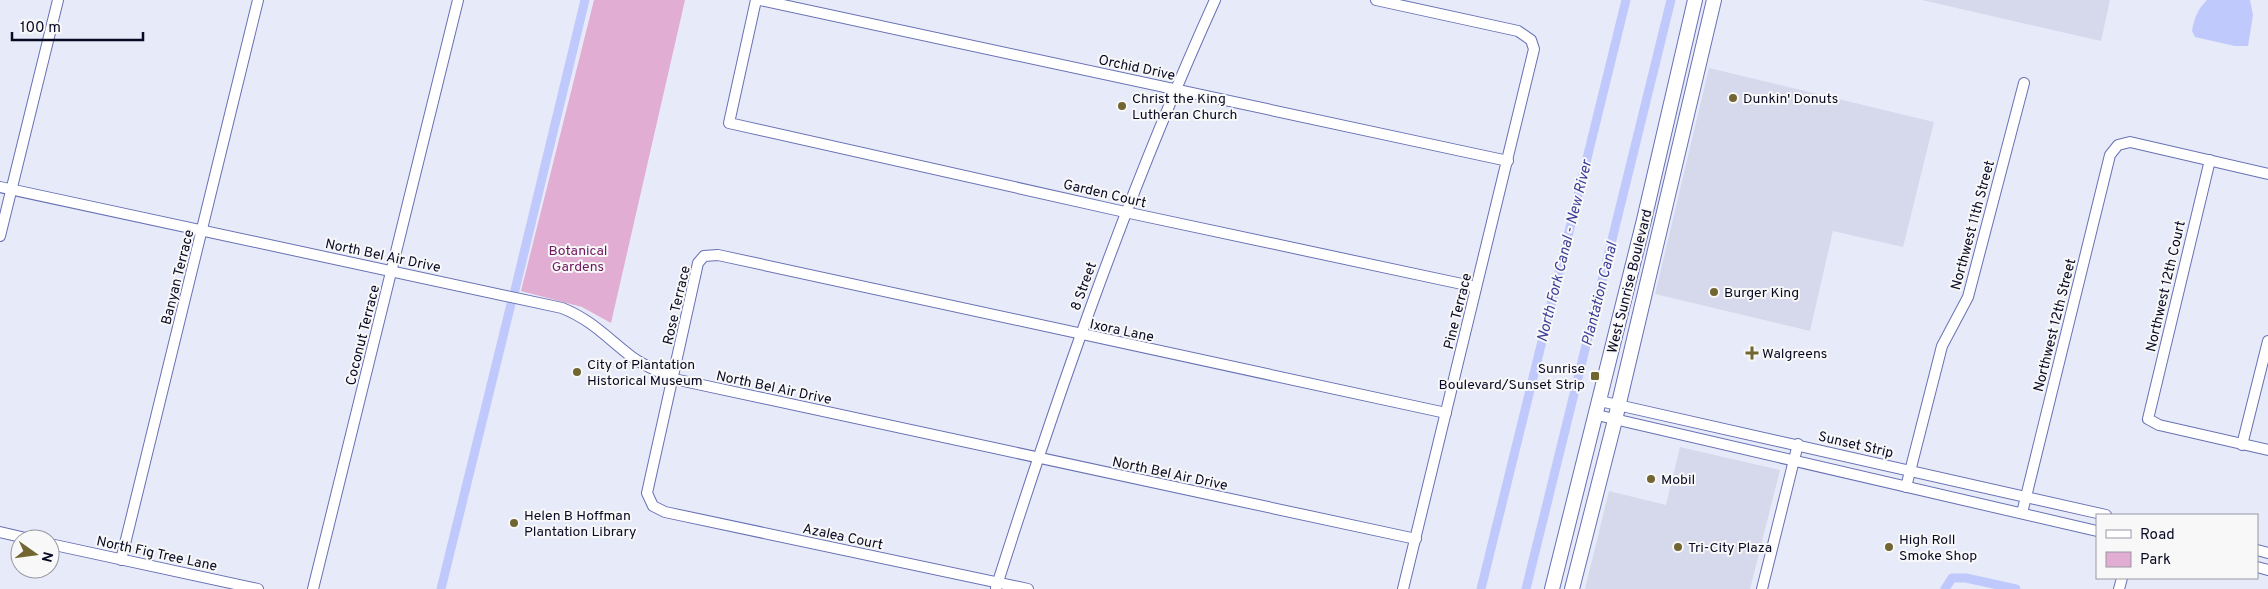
<svg xmlns="http://www.w3.org/2000/svg" width="2268" height="589" font-family="Overpass,sans-serif">
	<style>
		.built { fill: #d6d9eb }
		.green { fill: #e2add3 }
		.water { fill: #c0c9fb }
		.lines { fill: none; stroke-linecap: round; stroke-linejoin: round }
		.canal { stroke: #c0c9fb; stroke-width: 9 }
		.minor-casing { stroke: #6871b5; stroke-width: 12 }
		.highway-casing { stroke: #6871b5; stroke-width: 16 }
		.minor { stroke: #fff; stroke-width: 10 }
		.highway { stroke: #fff; stroke-width: 14 }
		.poi-dot { fill: #716532; stroke: #f8f8f8; stroke-width: 2 }
		.labels { text-anchor: middle; stroke-width: 4; stroke-linejoin: round; paint-order: stroke }
		.street-label { font-size: 14px; fill: #080923; stroke: #f8f8f8 }
		.poi-label { font-size: 14px; fill: #080923; stroke: #f8f8f8; text-anchor: start }
		.park-label { font-size: 14px; fill: #711760; stroke: #f8f8f8 }
		.water-label { font-size: 15px; font-style: italic; fill: #3b3d99; stroke: #f8f8f8 }
	</style>
	<rect width="100%" height="100%" fill="#e7eaf9"/>
	<g class="built">
		<polygon points="1922,0 2110,0 2101,41"/>
		<polygon points="1709,68 1934,122 1903,247 1833,231 1810,331 1655,294"/>
		<polygon points="1680,447 1780,470 1750,589 1585,589 1609,491 1666,505"/>
	</g>
	<polygon class="green" points="594,0 685,0 611,323 582,307 521,291"/>
	<path class="water" d="M 2207,0 L 2250,0 L 2253,15 L 2248,46 L 2235,46 L 2195,37 L 2192,31 C 2194,18 2198,9 2207,0 Z"/>
	<g class="lines">
		<g class="canal">
			<polyline points="515,290 585,0"/>
			<polyline points="441,589 511,304"/>
			<polyline points="1481,589 1626,0"/>
			<polyline points="1526,589 1671,0"/>
			<polyline points="1945,589 1952,578 1966,578 2016,589"/>
		</g>
		<defs>
			<g id="minor">
				<polyline points="756,0 729,123 1125,212 1476,287"/>
				<polyline points="760,0 1508,161"/>
				<polyline points="1376,0 1518,31 1531,40 1534,49 1403,589"/>
				<polyline points="2210,160 2148,419 2159,425 2268,450"/>
				<path d="M 0,187 L 562,308 C 592,320 607,338 632,357 C 644,366 660,372 674,379 L 1416,539"/>
				<polyline points="0,236 58,0"/>
				<polyline points="1600,401 2106,515"/>
				<polyline points="1597,415 2097,531"/>
				<polyline points="2242,445 2268,341"/>
				<polyline points="1906,487 1942,346 1968,297 2024,83"/>
				<polyline points="2022,513 2110,155 2118,145 2130,142 2268,174"/>
				<polyline points="0,532 30,539"/>
				<polyline points="50,544 258,589"/>
				<polyline points="2257,550 2268,553"/>
				<polyline points="121,560 258,0"/>
				<polyline points="2257,567 2268,570"/>
				<path d="M 996,588 C 1060,387 1128,192 1215,0"/>
				<polyline points="313,589 458,0"/>
				<polyline points="1028,589 665,512 653,506 647,493 698,263 704,256 718,255 1446,413"/>
				<polyline points="1762,589 1798,444"/>
				<polyline points="2119,589 2122,578"/>
			</g>
			<g id="highway">
				<polyline points="1552,589 1644,220 1695,0"/>
				<polyline points="1572,589 1615,420 1714,0"/>
			</g>
		</defs>
		<use href="#minor" class="minor-casing"/>
		<use href="#highway" class="highway-casing"/>
		<use href="#minor" class="minor"/>
		<use href="#highway" class="highway"/>
	</g>
	<g class="poi-dot">
		<circle cx="1733" cy="98" r="5"/>
		<circle cx="1122" cy="106" r="5"/>
		<circle cx="1714" cy="292" r="5"/>
		<path d="M1749.5 345.5h5v5h5v5h-5v5h-5v-5h-5v-5h5z"/>
		<circle cx="577" cy="372" r="5"/>
		<rect x="1590" y="371" width="10" height="10" rx="2.5"/>
		<circle cx="1651" cy="479" r="5"/>
		<circle cx="514" cy="523" r="5"/>
		<circle cx="1678" cy="547" r="5"/>
		<circle cx="1889" cy="547" r="5"/>
	</g>
	<g class="labels">
		<g class="street-label">
			<text transform="translate(1137 67) rotate(12)" y="5">Orchid Drive</text>
			<text transform="translate(1105 193) rotate(13)" y="5">Garden Court</text>
			<text transform="translate(1972 225) rotate(-75)" y="5">Northwest 11th Street</text>
			<text transform="translate(383 255) rotate(12)" y="5">North Bel Air Drive</text>
			<text transform="translate(177 277) rotate(-76)" y="5">Banyan Terrace</text>
			<text transform="translate(1629 281) rotate(-76)" y="5">West Sunrise Boulevard</text>
			<text transform="translate(1083 286) rotate(-70)" y="5">8 Street</text>
			<text transform="translate(2165 286) rotate(-77)" y="5">Northwest 12th Court</text>
			<text transform="translate(676 305) rotate(-77)" y="5">Rose Terrace</text>
			<text transform="translate(1457 311) rotate(-76)" y="5">Pine Terrace</text>
			<text transform="translate(2054 325) rotate(-76)" y="5">Northwest 12th Street</text>
			<text transform="translate(1122 330) rotate(12)" y="5">Ixora Lane</text>
			<text transform="translate(362 335) rotate(-76)" y="5">Coconut Terrace</text>
			<text transform="translate(774 387) rotate(12)" y="5">North Bel Air Drive</text>
			<text transform="translate(1856 444) rotate(13)" y="5">Sunset Strip</text>
			<text transform="translate(1170 473) rotate(12)" y="5">North Bel Air Drive</text>
			<text transform="translate(843 536) rotate(12)" y="5">Azalea Court</text>
			<text transform="translate(157 553) rotate(12)" y="5">North Fig Tree Lane</text>
		</g>
		<g class="poi-label">
			<text x="1132" y="103">Christ the King<tspan x="1132" dy="16">Lutheran Church</tspan></text>
			<text x="1743" y="103">Dunkin' Donuts</text>
			<text x="1724" y="297">Burger King</text>
			<text x="1762" y="358">Walgreens</text>
			<text x="587" y="369">City of Plantation<tspan x="587" dy="16">Historical Museum</tspan></text>
			<text x="1585" y="373" text-anchor="end">Sunrise<tspan x="1585" dy="16">Boulevard/Sunset Strip</tspan></text>
			<text x="1661" y="484">Mobil</text>
			<text x="524" y="520">Helen B Hoffman<tspan x="524" dy="16">Plantation Library</tspan></text>
			<text x="1899" y="544">High Roll<tspan x="1899" dy="16">Smoke Shop</tspan></text>
			<text x="1688" y="552">Tri-City Plaza</text>
		</g>
		<g class="park-label">
			<text x="578" y="255">Botanical<tspan x="578" dy="16">Gardens</tspan></text>
		</g>
		<g class="water-label">
			<text transform="translate(1564 251) rotate(-76)" y="5">North Fork Canal - New River</text>
			<text transform="translate(1599 294) rotate(-76)" y="5">Plantation Canal</text>
		</g>
	</g>
	<rect x="2096" y="514" width="162" height="65" fill="#f8f8f8" stroke="#9898a3"/>
	<rect x="2106" y="530" width="25" height="8" fill="#ffffff" stroke="#9898a3"/>
	<text x="2140" y="539" font-size="15" fill="#080923">Road</text>
	<rect x="2106" y="552" width="25" height="15" fill="#e2add3" stroke="#9898a3"/>
	<text x="2140" y="564" font-size="15" fill="#080923">Park</text>
	<g transform="translate(35 554) rotate(104)"><circle r="24" fill="#f8f8f8" stroke="#9898a3"/>
	<path d="M0-4L9 19L0 12L-9 19Z" fill="#716532"/>
	<text y="-8" font-size="14" font-weight="bold" text-anchor="middle" fill="#080923">N</text>
	</g>
	<path d="M12 32v8h131v-8" fill="none" stroke="#080923" stroke-width="2.5"/>
	<text x="20" y="32" font-size="15" fill="#080923" stroke="#f8f8f8" stroke-width="4" paint-order="stroke">100 m</text>
</svg>
